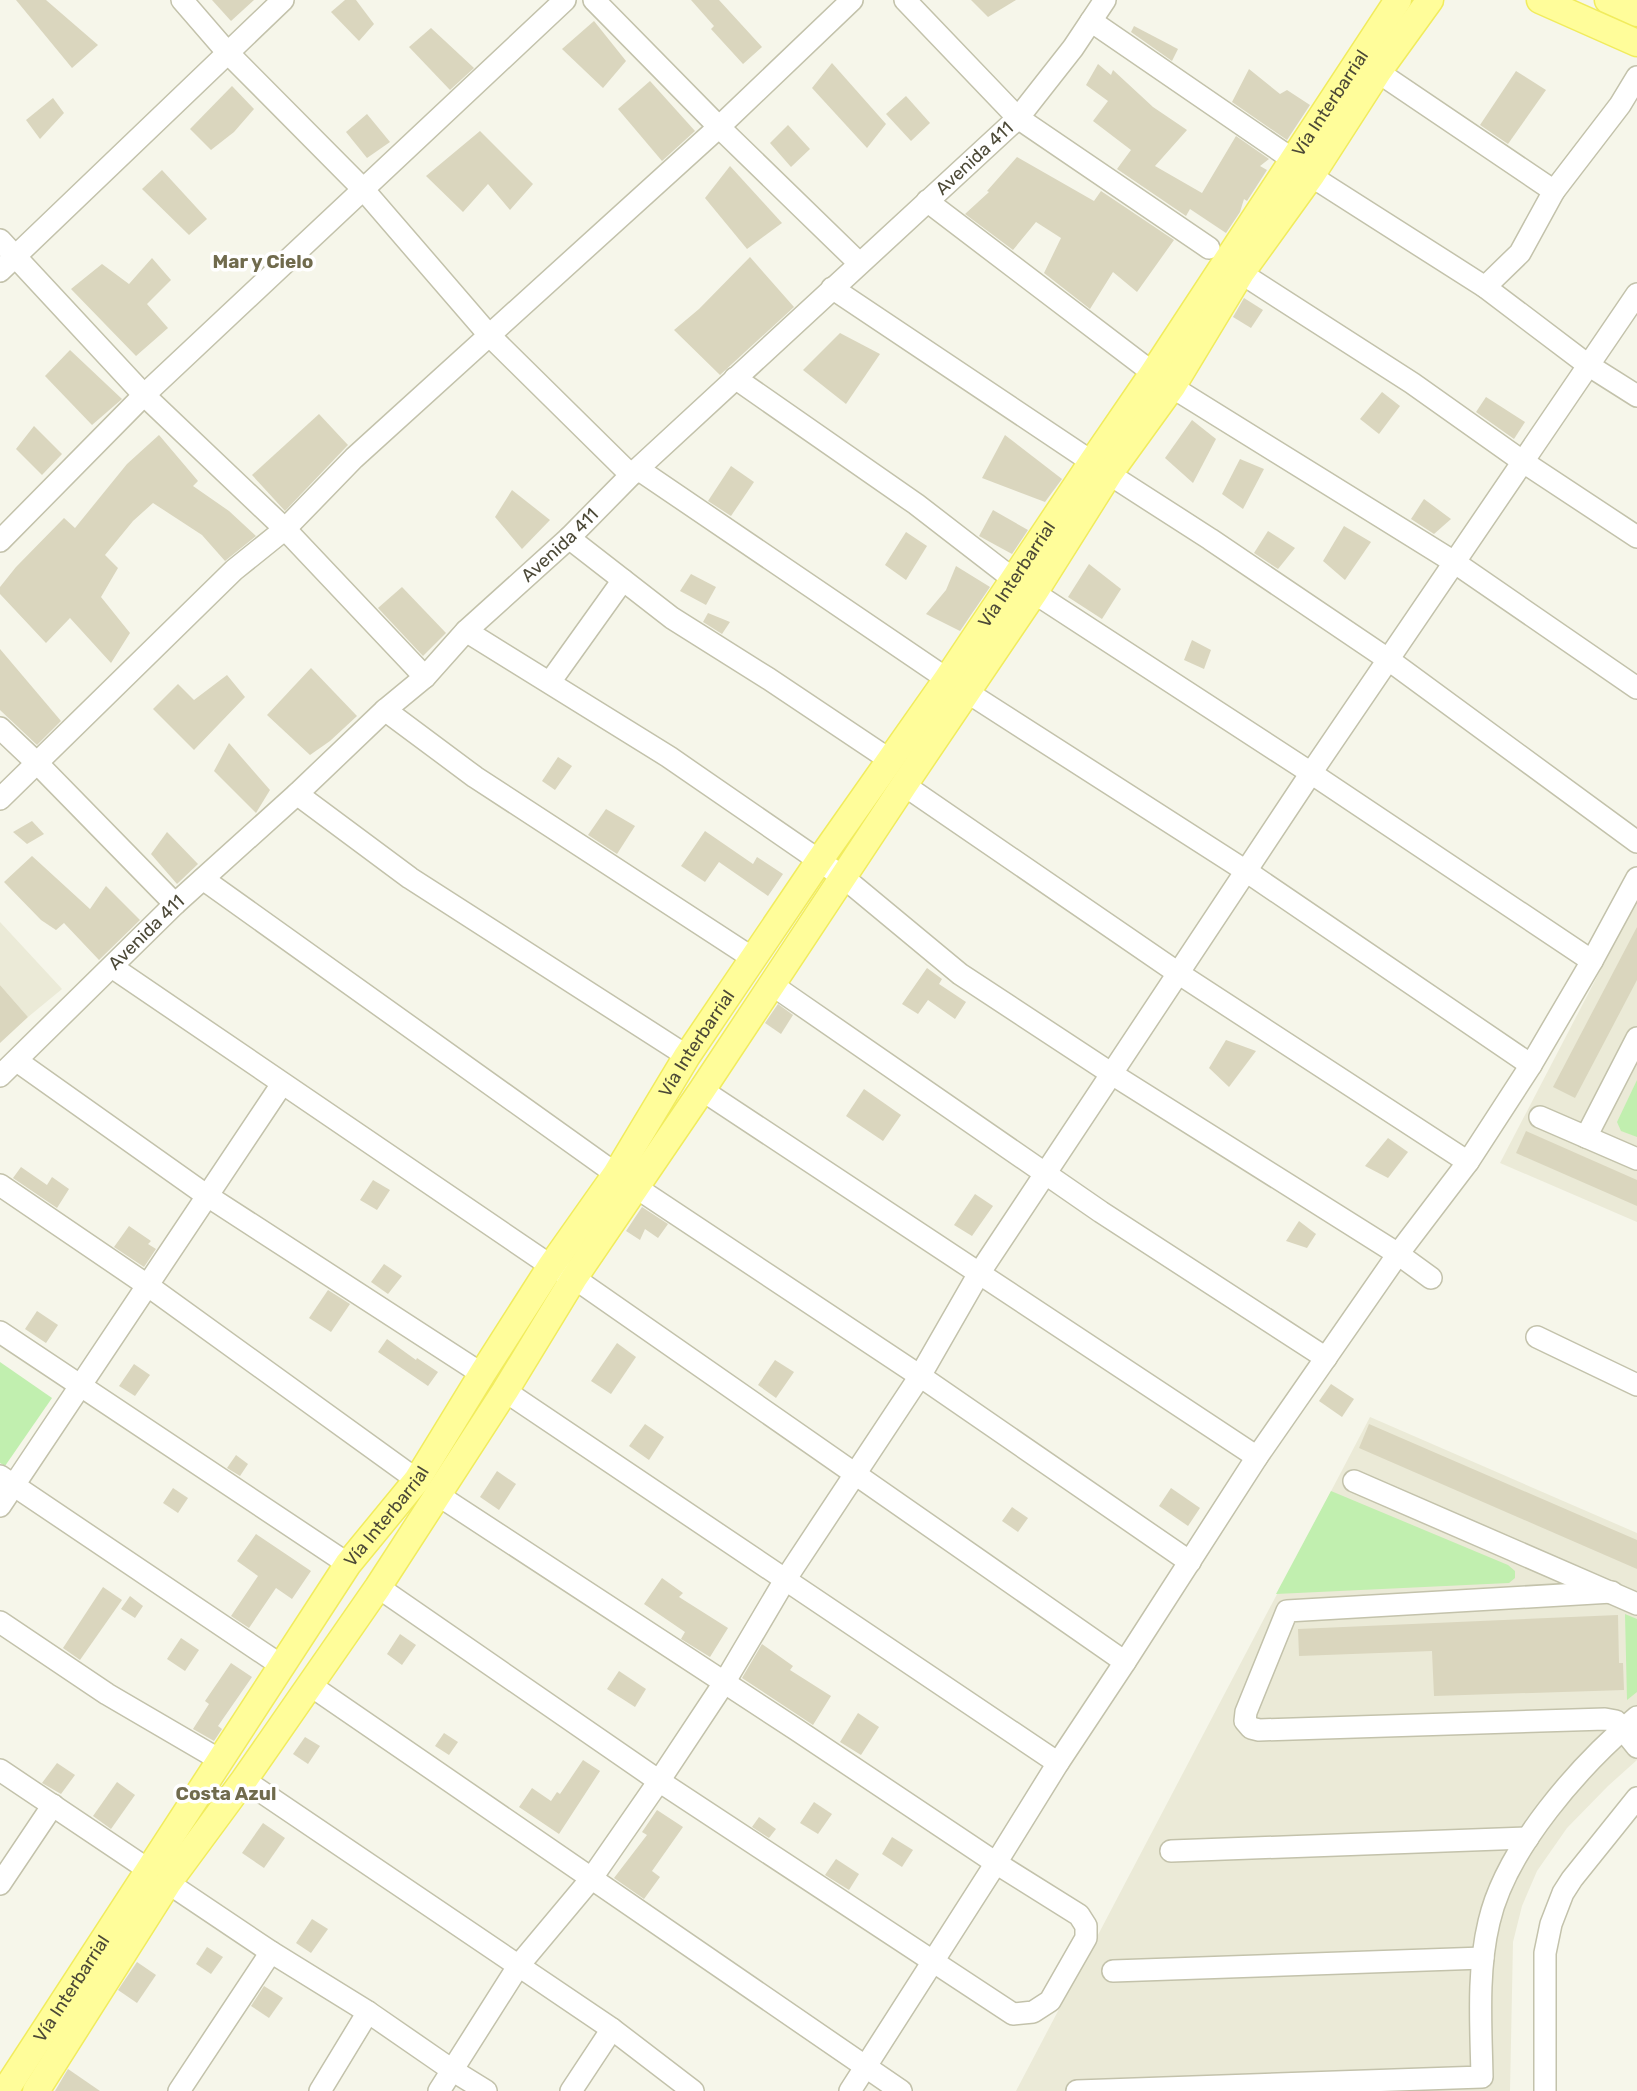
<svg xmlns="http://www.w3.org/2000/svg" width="1637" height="2091" font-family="Rubik,sans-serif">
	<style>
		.residential { fill: #ebead7 }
		.green { fill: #c1efaf }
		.building { fill: #dad6be }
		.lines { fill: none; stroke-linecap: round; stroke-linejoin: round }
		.minor-casing { stroke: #c3c2ab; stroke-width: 24 }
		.major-casing { stroke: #f1ec5d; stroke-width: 29 }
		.minor { stroke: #fff; stroke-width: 21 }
		.major { stroke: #fffd9a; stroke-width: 26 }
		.labels { text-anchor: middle; stroke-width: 7; stroke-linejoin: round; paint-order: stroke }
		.street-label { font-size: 18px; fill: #4c4937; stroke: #fff }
		.neighbourhood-label { font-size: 19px; font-weight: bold; fill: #706b4d; stroke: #fff }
	</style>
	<rect width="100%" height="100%" fill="#f6f6ea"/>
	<g class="residential">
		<polygon points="1637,900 1637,1222 1500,1163"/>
		<polygon points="0,922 62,989 28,1017 0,985"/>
		<polygon points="1370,1417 1637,1533 1637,1760 1608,1786 1567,1828 1537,1871 1522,1906 1513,1942 1510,2091 1016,2091"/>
	</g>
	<g class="green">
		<polygon points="1637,1080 1637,1137 1621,1131 1617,1122"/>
		<polygon points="0,1362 52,1398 5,1466 0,1463"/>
		<polygon points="1331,1491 1508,1565 1515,1571 1515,1578 1509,1583 1276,1594"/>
		<polygon points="1625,1614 1637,1619 1637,1692 1627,1700"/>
	</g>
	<g class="building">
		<polygon points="16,0 46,0 98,45 72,68"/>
		<polygon points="212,0 254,0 231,21"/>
		<polygon points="345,0 356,0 374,24 359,41 331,12"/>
		<polygon points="691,0 719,0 762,47 743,64 711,29 714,26"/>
		<polygon points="971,0 1016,0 988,17"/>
		<polygon points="594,21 626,61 603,88 562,49"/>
		<polygon points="1134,26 1178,49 1172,61 1131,32"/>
		<polygon points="431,28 474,68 450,90 409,47"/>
		<polygon points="832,63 886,124 867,148 812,88"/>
		<polygon points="1098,64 1111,75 1113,70 1153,107 1187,130 1155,166 1202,193 1236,136 1269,159 1260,166 1267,170 1247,201 1244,199 1240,212 1226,233 1190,209 1186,216 1117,169 1131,150 1093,121 1108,101 1086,85"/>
		<polygon points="1249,69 1280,94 1287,90 1310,105 1287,140 1232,102"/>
		<polygon points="1516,71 1546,90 1508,144 1480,125"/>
		<polygon points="650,81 695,131 662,161 618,109"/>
		<polygon points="232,86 254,109 234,132 211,150 190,129"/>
		<polygon points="906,96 930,123 911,141 886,114"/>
		<polygon points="53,98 64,113 40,139 26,120"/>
		<polygon points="367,114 390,142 367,158 346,132"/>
		<polygon points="788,125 810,149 791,167 770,143"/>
		<polygon points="480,131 533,184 510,210 488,184 463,212 426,176"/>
		<polygon points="1017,157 1094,201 1101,191 1174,240 1137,292 1113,272 1090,309 1044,273 1061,238 1036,222 1013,250 965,214 989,192 987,191"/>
		<polygon points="730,166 782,223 747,249 705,198"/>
		<polygon points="162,170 207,219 189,235 142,189"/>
		<polygon points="750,257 794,307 720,375 674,330 699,309"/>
		<polygon points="152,258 171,280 147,304 168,328 136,356 71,289 102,264 129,284"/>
		<polygon points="1244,298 1263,310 1251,328 1233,317"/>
		<polygon points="840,333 880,354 846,404 803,370"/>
		<polygon points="70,350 122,399 92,425 45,376"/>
		<polygon points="1382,392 1400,406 1379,434 1360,419"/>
		<polygon points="1486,397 1525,422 1514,439 1476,412"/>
		<polygon points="319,414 348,445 285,511 252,475"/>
		<polygon points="1192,420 1216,439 1193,483 1165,458"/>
		<polygon points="34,426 62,454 42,475 16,449"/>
		<polygon points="159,435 198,481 193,486 229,511 256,536 225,561 202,535 153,503 133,521 105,555 118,568 101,597 130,633 111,663 70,618 46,643 0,594 0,587 16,567 64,518 75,528 127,464"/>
		<polygon points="1005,435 1062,479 1045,502 982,478"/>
		<polygon points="1240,459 1264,469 1243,509 1222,494"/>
		<polygon points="731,466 754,482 731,516 708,501"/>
		<polygon points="512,490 550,520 522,549 495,517"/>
		<polygon points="1424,499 1451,519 1434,534 1411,519"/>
		<polygon points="993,510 1028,530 1012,554 979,536"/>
		<polygon points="1344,526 1371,542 1345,580 1323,561"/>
		<polygon points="1268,531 1295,548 1278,569 1254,553"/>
		<polygon points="906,532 927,546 906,580 885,565"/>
		<polygon points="1089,564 1121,589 1102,619 1068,597"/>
		<polygon points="956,566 990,587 960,631 926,614 946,590"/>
		<polygon points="691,574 716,587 706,605 680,591"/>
		<polygon points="402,587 446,633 423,656 378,608"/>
		<polygon points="708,613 730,622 722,634 703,622"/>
		<polygon points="1192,640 1211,650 1204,669 1184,660"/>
		<polygon points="0,649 61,721 37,745 0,710"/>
		<polygon points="311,668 357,716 330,741 310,755 267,715"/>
		<polygon points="227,675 245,697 194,750 153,709 178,684 194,700"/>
		<polygon points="229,743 270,790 256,813 214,771"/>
		<polygon points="558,757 572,766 555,790 542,781"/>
		<polygon points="606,809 635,826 617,854 588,835"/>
		<polygon points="32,821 44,834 27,844 13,832"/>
		<polygon points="705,831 753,864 757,857 783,874 768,896 719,862 705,882 681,866"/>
		<polygon points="167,832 198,864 177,884 151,854"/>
		<polygon points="32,856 90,909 106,886 140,920 99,960 64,923 56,930 41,920 4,882"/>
		<polygon points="1637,927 1637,980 1575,1098 1553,1087"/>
		<polygon points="927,968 942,979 939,984 966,1002 955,1019 928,1000 918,1014 902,1004"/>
		<polygon points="0,985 28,1017 0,1043"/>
		<polygon points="778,1004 793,1015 781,1034 765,1023"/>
		<polygon points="1226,1040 1256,1051 1229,1087 1209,1068"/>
		<polygon points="864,1089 901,1115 883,1141 846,1116"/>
		<polygon points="1526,1131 1637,1180 1637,1206 1516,1153"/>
		<polygon points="1388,1138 1408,1152 1388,1178 1365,1166"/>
		<polygon points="21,1167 47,1185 52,1177 69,1189 57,1208 13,1178"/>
		<polygon points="373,1180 390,1190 377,1210 360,1200"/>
		<polygon points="975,1194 993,1206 972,1236 954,1225"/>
		<polygon points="642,1207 668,1224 658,1238 645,1229 640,1240 626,1231"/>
		<polygon points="1299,1221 1316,1234 1307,1248 1286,1241"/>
		<polygon points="129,1226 151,1241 148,1244 156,1249 144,1267 114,1247"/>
		<polygon points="384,1264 402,1276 388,1294 371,1282"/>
		<polygon points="328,1290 350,1304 331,1332 309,1318"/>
		<polygon points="37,1311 58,1325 46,1343 25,1329"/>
		<polygon points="387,1339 416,1360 417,1358 438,1372 428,1386 378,1352"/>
		<polygon points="617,1343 636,1357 611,1394 591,1381"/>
		<polygon points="775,1360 794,1372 776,1398 758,1385"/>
		<polygon points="134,1364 150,1375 135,1396 119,1386"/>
		<polygon points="1331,1384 1354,1399 1342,1417 1319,1401"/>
		<polygon points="645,1424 664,1437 649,1460 629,1446"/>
		<polygon points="1369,1424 1637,1540 1637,1569 1359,1448"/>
		<polygon points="236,1455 248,1464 240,1476 227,1468"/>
		<polygon points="497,1471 516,1484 499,1510 480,1497"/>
		<polygon points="173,1488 188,1498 178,1513 163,1503"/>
		<polygon points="1171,1488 1200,1508 1188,1526 1159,1506"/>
		<polygon points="1012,1507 1028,1518 1018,1532 1002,1521"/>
		<polygon points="256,1534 311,1571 292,1599 276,1588 249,1628 231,1616 258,1576 237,1561"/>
		<polygon points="662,1578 683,1593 679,1597 728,1628 710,1657 681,1639 685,1632 644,1604"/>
		<polygon points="103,1587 122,1600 80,1660 63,1648"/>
		<polygon points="130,1596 143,1606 135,1618 121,1609"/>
		<polygon points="1618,1615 1619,1663 1623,1663 1624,1690 1434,1696 1432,1651 1299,1656 1298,1629"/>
		<polygon points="400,1634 416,1645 402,1665 387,1654"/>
		<polygon points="181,1638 199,1650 185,1671 167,1659"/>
		<polygon points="762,1644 793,1666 790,1670 831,1696 813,1725 742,1678"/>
		<polygon points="231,1663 252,1677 218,1726 222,1729 214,1741 193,1729 209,1704 205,1701"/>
		<polygon points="619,1671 646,1689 635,1707 607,1689"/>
		<polygon points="858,1713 879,1727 861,1755 840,1742"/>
		<polygon points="444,1733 458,1742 449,1755 435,1746"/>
		<polygon points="305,1737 320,1746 308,1764 293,1754"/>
		<polygon points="583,1760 600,1771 559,1834 519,1807 532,1788 551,1801 557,1792 560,1794"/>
		<polygon points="57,1763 75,1775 61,1794 42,1783"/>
		<polygon points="117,1782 135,1795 111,1829 93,1816"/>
		<polygon points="814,1802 832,1814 818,1834 800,1823"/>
		<polygon points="657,1810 683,1827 652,1871 660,1877 644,1899 614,1878 647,1835 642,1832"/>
		<polygon points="759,1817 776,1829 769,1838 752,1827"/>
		<polygon points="263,1823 285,1838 264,1868 242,1853"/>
		<polygon points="892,1837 913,1850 902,1867 882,1854"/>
		<polygon points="836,1859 859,1874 849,1890 825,1875"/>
		<polygon points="312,1919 328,1929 311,1953 296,1943"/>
		<polygon points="207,1947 223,1957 211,1974 196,1964"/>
		<polygon points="137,1962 156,1975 137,2003 118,1990"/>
		<polygon points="264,1986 283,1998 269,2018 251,2006"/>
		<polygon points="68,2069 100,2091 55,2091"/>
	</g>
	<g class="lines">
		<defs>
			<g id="minor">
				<polyline points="182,0 227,52 363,189 489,335 631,475"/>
				<polyline points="594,0 719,127 859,263"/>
				<polyline points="905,0 1018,118 1209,248"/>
				<polyline points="1091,21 1292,159 1311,176 1485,287 1588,365 1637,396"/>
				<polyline points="1378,72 1554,191"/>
				<polyline points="927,201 1153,373"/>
				<polyline points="0,240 144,395 285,529 425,677"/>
				<polyline points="0,271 283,0"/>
				<polyline points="1241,273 1412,383 1522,461 1637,537"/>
				<polyline points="1485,287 1520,253 1554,191 1620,105 1637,77"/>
				<polyline points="832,288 1092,462"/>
				<polyline points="735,378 916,504 1013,579 1311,773 1592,961"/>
				<polyline points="1172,387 1454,562 1637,688"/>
				<polyline points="638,469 947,679"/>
				<polyline points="1109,474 1210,539 1389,660 1637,842"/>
				<polyline points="569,538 672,618 769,679 890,760"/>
				<polyline points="0,541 144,395 565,0"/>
				<polyline points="466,631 669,757 843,877 960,974 1112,1074 1398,1254 1431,1278"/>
				<polyline points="550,682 623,580"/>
				<polyline points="967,692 1246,871 1531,1065"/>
				<polyline points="385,710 475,777 754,959"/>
				<polyline points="0,728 38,764 175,904"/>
				<polyline points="904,785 1178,973 1468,1162"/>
				<polyline points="297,794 410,878 687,1056"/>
				<polyline points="0,799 234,570 285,529 354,458 719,127 852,0"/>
				<polyline points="203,879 616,1174"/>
				<polyline points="112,967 551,1266 574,1278 1125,1662"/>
				<polyline points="771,984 1101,1212 1326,1358"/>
				<polyline points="17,1061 206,1195 482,1374"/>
				<path id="s1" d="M 0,1076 L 175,904 L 297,794 L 385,710 L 425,677 L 466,631 L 569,538 L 631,475 L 1018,118 L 1073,48 L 1105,0"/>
				<polyline points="702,1090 1257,1457"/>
				<polyline points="1540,1117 1637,1159"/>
				<polyline points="1586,1137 1637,1038"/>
				<polyline points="0,1185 147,1285 417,1480"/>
				<polyline points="637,1188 920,1376 1190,1562"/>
				<polyline points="0,1332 348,1564"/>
				<polyline points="1537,1337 1637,1385"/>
				<polyline points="505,1391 1058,1763"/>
				<polyline points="0,1476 282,1666"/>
				<polyline points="1354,1481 1637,1604"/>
				<polyline points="0,1506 282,1084"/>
				<polyline points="378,1587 659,1781 1013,2014 1033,2012 1050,2001 1086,1938 1086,1926 1079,1915 996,1863 797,1730 438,1495"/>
				<polyline points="1612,1592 1287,1611 1246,1712 1245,1721 1251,1728 1259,1730 1605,1719 1616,1721 1637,1747"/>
				<polyline points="0,1622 107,1694 220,1760"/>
				<polyline points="310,1685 901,2091"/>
				<polyline points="0,1770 271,1952 368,2012 452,2070 486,2091"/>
				<polyline points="244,1780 612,2029 693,2091"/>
				<polyline points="1171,1851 1528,1838"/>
				<polyline points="0,1884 53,1805"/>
				<polyline points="1113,1971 1483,1958"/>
				<polyline points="179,2091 271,1952"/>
				<polyline points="320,2091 368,2012"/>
				<polyline points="439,2091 519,1965 591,1879 659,1781 724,1683 785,1580 920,1376 978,1275 1311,773 1637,294"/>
				<polyline points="571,2091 612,2029"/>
				<polyline points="850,2091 996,1863 1058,1763 1125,1662 1257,1457 1398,1254 1468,1162 1531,1065 1592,961 1637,878"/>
				<path d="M 1077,2091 L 1482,2077 C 1481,2026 1477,1972 1489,1922 C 1506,1848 1580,1765 1637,1717"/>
				<polyline points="1545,2091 1545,1953 1551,1924 1563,1893 1572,1879 1637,1798"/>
			</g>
			<g id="major">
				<polyline points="1540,0 1637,43"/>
				<polyline points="1608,0 1637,13"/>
				<path id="s2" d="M 5,2091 L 348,1564 L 417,1480 L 482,1374 L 551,1266 L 616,1174 L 687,1056 L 819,861 L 947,679 L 1092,462 L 1153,373 L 1398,0"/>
				<polyline points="36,2091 168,1883 244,1780 378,1587 505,1391 574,1278 702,1090 904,785 1034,593 1109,474 1172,387 1241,273 1311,176 1378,72 1430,0"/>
			</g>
		</defs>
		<use href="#minor" class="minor-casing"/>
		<use href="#major" class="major-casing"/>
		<use href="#minor" class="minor"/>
		<use href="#major" class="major"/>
	</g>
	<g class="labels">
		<g class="street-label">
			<text dy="6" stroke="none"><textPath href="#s2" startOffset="2390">Vía Interbarrial</textPath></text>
			<text dy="6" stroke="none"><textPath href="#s1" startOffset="1339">Avenida 411</textPath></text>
			<text dy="6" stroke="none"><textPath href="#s1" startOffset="772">Avenida 411</textPath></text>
			<text dy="6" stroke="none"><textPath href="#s2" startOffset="1824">Vía Interbarrial</textPath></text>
			<text dy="6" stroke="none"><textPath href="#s1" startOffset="205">Avenida 411</textPath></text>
			<text dy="6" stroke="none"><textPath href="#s2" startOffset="1256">Vía Interbarrial</textPath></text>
			<text dy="6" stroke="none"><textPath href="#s2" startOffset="690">Vía Interbarrial</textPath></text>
			<text dy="6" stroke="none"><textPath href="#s2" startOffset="122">Vía Interbarrial</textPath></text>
		</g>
		<g class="neighbourhood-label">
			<text x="263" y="268">Mar y Cielo</text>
			<text x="226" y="1800">Costa Azul</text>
		</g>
	</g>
</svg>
